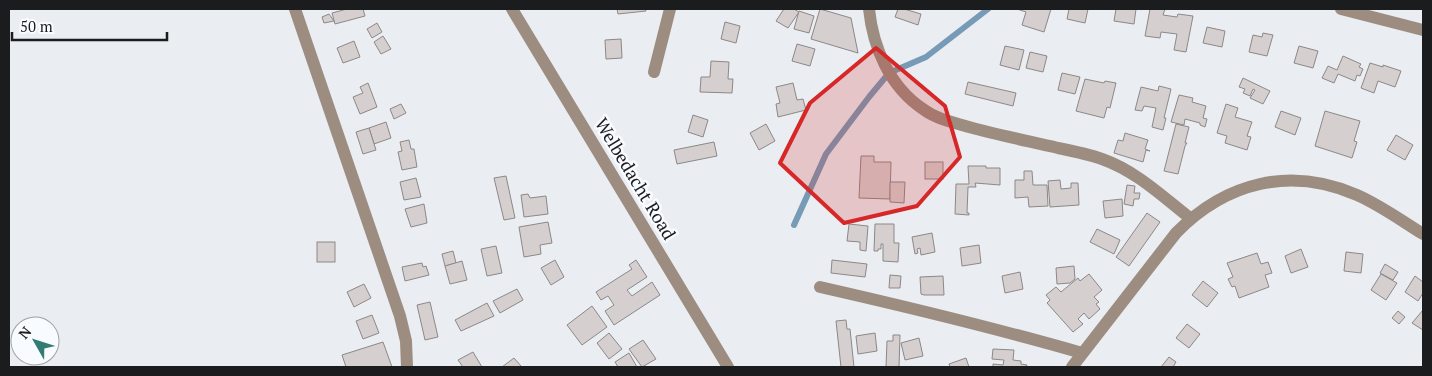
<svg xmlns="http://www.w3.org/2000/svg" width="1432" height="376" font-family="'PT Serif',serif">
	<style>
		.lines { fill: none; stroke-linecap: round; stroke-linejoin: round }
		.stream { stroke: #779bb7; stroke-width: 6 }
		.building { fill: #d5d0cf; stroke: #8d8887 }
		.minor { stroke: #9d8d81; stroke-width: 12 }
		.tertiary { stroke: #9d8d81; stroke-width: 12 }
		.marked { fill: #d62828; fill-opacity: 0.2; stroke: #d62828; stroke-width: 4; stroke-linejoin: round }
		.labels { text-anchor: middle; stroke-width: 5; stroke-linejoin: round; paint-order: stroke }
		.street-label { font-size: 18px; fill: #1b1c1d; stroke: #f8fbff }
	</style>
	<rect width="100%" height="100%" fill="#eaedf1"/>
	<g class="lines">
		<polyline class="stream" points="794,225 826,154 869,97 889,73 926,57 988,9"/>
	</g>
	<g class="building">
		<polygon points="347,9 363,9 365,16 335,24 332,13"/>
		<polygon points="617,9 645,9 646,11 618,14"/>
		<polygon points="784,9 794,9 799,12 788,28 776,21"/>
		<polygon points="820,9 851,18 858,53 811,39"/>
		<polygon points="898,9 904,9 921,14 918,25 895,17"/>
		<polygon points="1017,9 1051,9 1044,32 1022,25 1026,12"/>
		<polygon points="1069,9 1088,9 1085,23 1067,19"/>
		<polygon points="1116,9 1136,9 1134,24 1114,21"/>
		<polygon points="1150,9 1165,9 1163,15 1177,17 1178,14 1193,16 1186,52 1174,50 1177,34 1161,32 1160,38 1145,36"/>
		<polygon points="799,11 814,16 809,33 794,29"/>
		<polygon points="329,14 334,21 324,23 322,17"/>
		<polygon points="725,22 740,26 736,43 721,39"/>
		<polygon points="377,23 382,32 372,38 367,29"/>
		<polygon points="1207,27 1225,31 1222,47 1203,43"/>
		<polygon points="1263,33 1273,35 1267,56 1249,52 1253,35 1262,37"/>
		<polygon points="383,36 391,49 381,54 374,42"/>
		<polygon points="621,39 622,58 606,59 605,40"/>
		<polygon points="354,41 360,57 343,63 337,48"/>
		<polygon points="797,44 815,49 810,66 792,61"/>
		<polygon points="1005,46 1024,50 1019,70 1000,65"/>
		<polygon points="1299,46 1318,51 1313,68 1294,63"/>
		<polygon points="1030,52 1047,56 1043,72 1026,68"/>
		<polygon points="1343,56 1361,64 1359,67 1363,69 1360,76 1357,75 1355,81 1338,74 1334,83 1322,78 1328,66 1337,70"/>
		<polygon points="711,61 729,62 728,79 733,79 732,93 700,92 701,77 710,77"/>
		<polygon points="1370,63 1383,67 1383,65 1401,71 1395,87 1378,81 1374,93 1361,88"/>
		<polygon points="1062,73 1080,77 1075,94 1058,90"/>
		<polygon points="1243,78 1270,91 1263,104 1250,98 1255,90 1253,89 1250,96 1243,93 1245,89 1239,87"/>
		<polygon points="1085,79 1104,83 1105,81 1116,83 1110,108 1107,107 1104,118 1076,111"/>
		<polygon points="968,82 1016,93 1013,106 965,94"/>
		<polygon points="368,83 377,107 360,114 353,97 363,93 360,87"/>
		<polygon points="793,83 797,100 803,99 806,110 778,117 776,104 780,103 776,87"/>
		<polygon points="1159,86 1171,89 1164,118 1166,118 1163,130 1152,127 1156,108 1144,106 1142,111 1135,110 1141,87 1158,91"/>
		<polygon points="1179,95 1193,98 1192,102 1206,106 1203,118 1207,119 1205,127 1200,125 1200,123 1185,119 1184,125 1171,122"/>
		<polygon points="401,104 406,113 394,119 390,109"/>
		<polygon points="1226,104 1238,108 1235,117 1252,122 1247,136 1251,137 1247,150 1225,143 1227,136 1217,133"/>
		<polygon points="1281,111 1301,118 1295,135 1275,127"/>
		<polygon points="1325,111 1360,121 1354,141 1357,142 1352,158 1315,146"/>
		<polygon points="693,115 708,120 703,137 688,132"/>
		<polygon points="386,122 391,138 374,144 369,128"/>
		<polygon points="766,124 775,141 759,150 750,133"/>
		<polygon points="1176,124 1189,127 1185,143 1187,143 1185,146 1178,174 1164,171"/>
		<polygon points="369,128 376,150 363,154 356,132"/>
		<polygon points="1125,133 1148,140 1145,149 1150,151 1146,150 1143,162 1114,153 1118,140 1123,141"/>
		<polygon points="1396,135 1413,145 1405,160 1387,150"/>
		<polygon points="409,140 411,149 414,149 417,167 402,170 398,152 402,151 400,142"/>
		<polygon points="714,142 717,156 677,164 674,150"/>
		<polygon points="861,156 874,156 874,162 891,162 890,199 859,198"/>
		<rect x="925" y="162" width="18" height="17"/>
		<polygon points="968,166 986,166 986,168 1000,168 1000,185 975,183 976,187 968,187 967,213 969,213 969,215 955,214 956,184 969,184"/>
		<polygon points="1024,171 1032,171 1033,185 1047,185 1048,206 1029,207 1028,197 1015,198 1015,180 1024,180"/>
		<polygon points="506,176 515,218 504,220 494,178"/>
		<polygon points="416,178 421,197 404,200 400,182"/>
		<polygon points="1060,180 1061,189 1071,188 1071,183 1078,183 1079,205 1050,207 1048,181"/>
		<polygon points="890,182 905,182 904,203 890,202"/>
		<polygon points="1127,185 1135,186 1134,193 1140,193 1139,199 1134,199 1133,206 1124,204"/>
		<polygon points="528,194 530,198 546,196 548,214 524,217 521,195"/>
		<polygon points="1122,199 1123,216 1105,218 1103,201"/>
		<polygon points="424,204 427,223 411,227 405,209"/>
		<polygon points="1147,213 1160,222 1129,266 1116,257"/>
		<polygon points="548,222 552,243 540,245 541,254 524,257 519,227"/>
		<polygon points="849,224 868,226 866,251 860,250 860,242 847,241"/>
		<polygon points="875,224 894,224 894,243 899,243 898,262 883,261 883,244 881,244 881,249 878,249 878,251 874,251"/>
		<polygon points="1097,229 1120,240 1114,254 1090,242"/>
		<polygon points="932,233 935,252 921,255 920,248 917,249 918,253 915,254 912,237"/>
		<rect x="317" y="242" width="18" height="20"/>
		<polygon points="979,245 981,263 962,266 960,248"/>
		<polygon points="496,246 502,273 487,276 481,249"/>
		<polygon points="1301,249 1308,267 1291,273 1285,256"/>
		<polygon points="453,251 456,263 445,266 442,254"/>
		<polygon points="1346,252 1363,254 1361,273 1344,271"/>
		<polygon points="1257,253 1261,264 1268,262 1272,273 1265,275 1269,287 1239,298 1235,286 1232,287 1228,279 1233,277 1227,263"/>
		<polygon points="555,260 564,277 551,285 541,268"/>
		<polygon points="636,260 647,277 627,290 632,296 652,282 660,295 614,325 605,311 614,305 608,296 601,300 596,292 632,269 629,265"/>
		<polygon points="832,260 867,264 865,277 831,273"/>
		<polygon points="462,261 467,280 450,284 445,266"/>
		<polygon points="422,263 423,267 426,266 429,275 405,281 402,267"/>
		<polygon points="1385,264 1398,272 1393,280 1380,273"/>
		<polygon points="1074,266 1075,279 1070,283 1057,284 1056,268"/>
		<polygon points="1020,272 1023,289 1005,293 1002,276"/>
		<polygon points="1089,274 1102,290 1094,297 1099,302 1096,304 1100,309 1089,319 1084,313 1078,319 1083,324 1073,332 1047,303 1050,300 1046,295 1056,287 1061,292 1078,278 1080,281"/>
		<polygon points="1381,274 1397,283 1386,300 1371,290"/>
		<polygon points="890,275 901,276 900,288 889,288"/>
		<polygon points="943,276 944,295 924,295 921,294 920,277"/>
		<polygon points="1415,276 1423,282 1423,293 1418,301 1405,292"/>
		<polygon points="1203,281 1218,293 1207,307 1192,295"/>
		<polygon points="364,284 371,298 354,307 347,292"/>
		<polygon points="517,289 523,300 500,313 493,301"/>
		<polygon points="430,302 438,337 425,340 417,305"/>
		<polygon points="487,303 494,316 461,331 455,320"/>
		<polygon points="592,306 607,327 582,345 567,325"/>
		<polygon points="1423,310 1423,330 1412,323"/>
		<polygon points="1398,311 1405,317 1399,324 1392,318"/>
		<polygon points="372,315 379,333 363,339 356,321"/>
		<polygon points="846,320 847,329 850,329 854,367 841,367 836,321"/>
		<polygon points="1187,324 1200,334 1189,348 1176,338"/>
		<polygon points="609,333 622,349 609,359 597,343"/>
		<polygon points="875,333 877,351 858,354 856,336"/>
		<polygon points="893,335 900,335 899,367 886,367 887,341 893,341"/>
		<polygon points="919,338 923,356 905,360 901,343"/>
		<polygon points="643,340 656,359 642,367 629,349"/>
		<polygon points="383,342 392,367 346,367 342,355"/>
		<polygon points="993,349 1014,350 1013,360 1021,361 1021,364 1027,365 1026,367 993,367 993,364 1003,365 1004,360 992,359"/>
		<polygon points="473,352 482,367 463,367 458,360"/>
		<polygon points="629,353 637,367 618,367 615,362"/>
		<polygon points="1169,357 1176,362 1173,367 1161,367"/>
		<polygon points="514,358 521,366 520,367 502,367"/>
		<polygon points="966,358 969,367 950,367 949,364"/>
	</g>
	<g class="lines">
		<g class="minor">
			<polyline points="295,9 400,316 406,341 407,367"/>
			<path d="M 869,9 C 873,48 890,87 923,109 C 936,119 953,122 969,127 C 998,135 1028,141 1058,148 C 1073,151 1088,154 1102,159 C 1136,171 1162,196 1190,218"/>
			<polyline points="1341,9 1423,30"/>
			<polyline points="654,72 670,9"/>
			<path d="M 820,287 C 908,307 995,328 1082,353"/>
			<path d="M 1072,367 L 1176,233 C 1226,182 1290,166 1357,195 C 1380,205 1402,221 1423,234"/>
		</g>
		<polyline class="tertiary" points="512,9 728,367"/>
	</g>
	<path class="marked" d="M 876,48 L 945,106 L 960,157 L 917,206 L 844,223 L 780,163 L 810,103 Z"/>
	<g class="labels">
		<g class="street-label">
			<text transform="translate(635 179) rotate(59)" y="6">Welbedacht Road</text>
		</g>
	</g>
	<rect width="1432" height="376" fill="none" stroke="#1b1c1d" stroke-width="20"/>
	<g transform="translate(35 341) rotate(309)"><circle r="24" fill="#f8fbff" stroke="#a0a2a5"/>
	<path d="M0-4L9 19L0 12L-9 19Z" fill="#347b73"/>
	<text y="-8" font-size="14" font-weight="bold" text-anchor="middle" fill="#1b1c1d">N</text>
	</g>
	<path d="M12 32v8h155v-8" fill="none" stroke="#1b1c1d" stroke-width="2.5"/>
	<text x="20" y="32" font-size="15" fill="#1b1c1d" stroke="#f8fbff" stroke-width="4" paint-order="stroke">50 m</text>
</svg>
